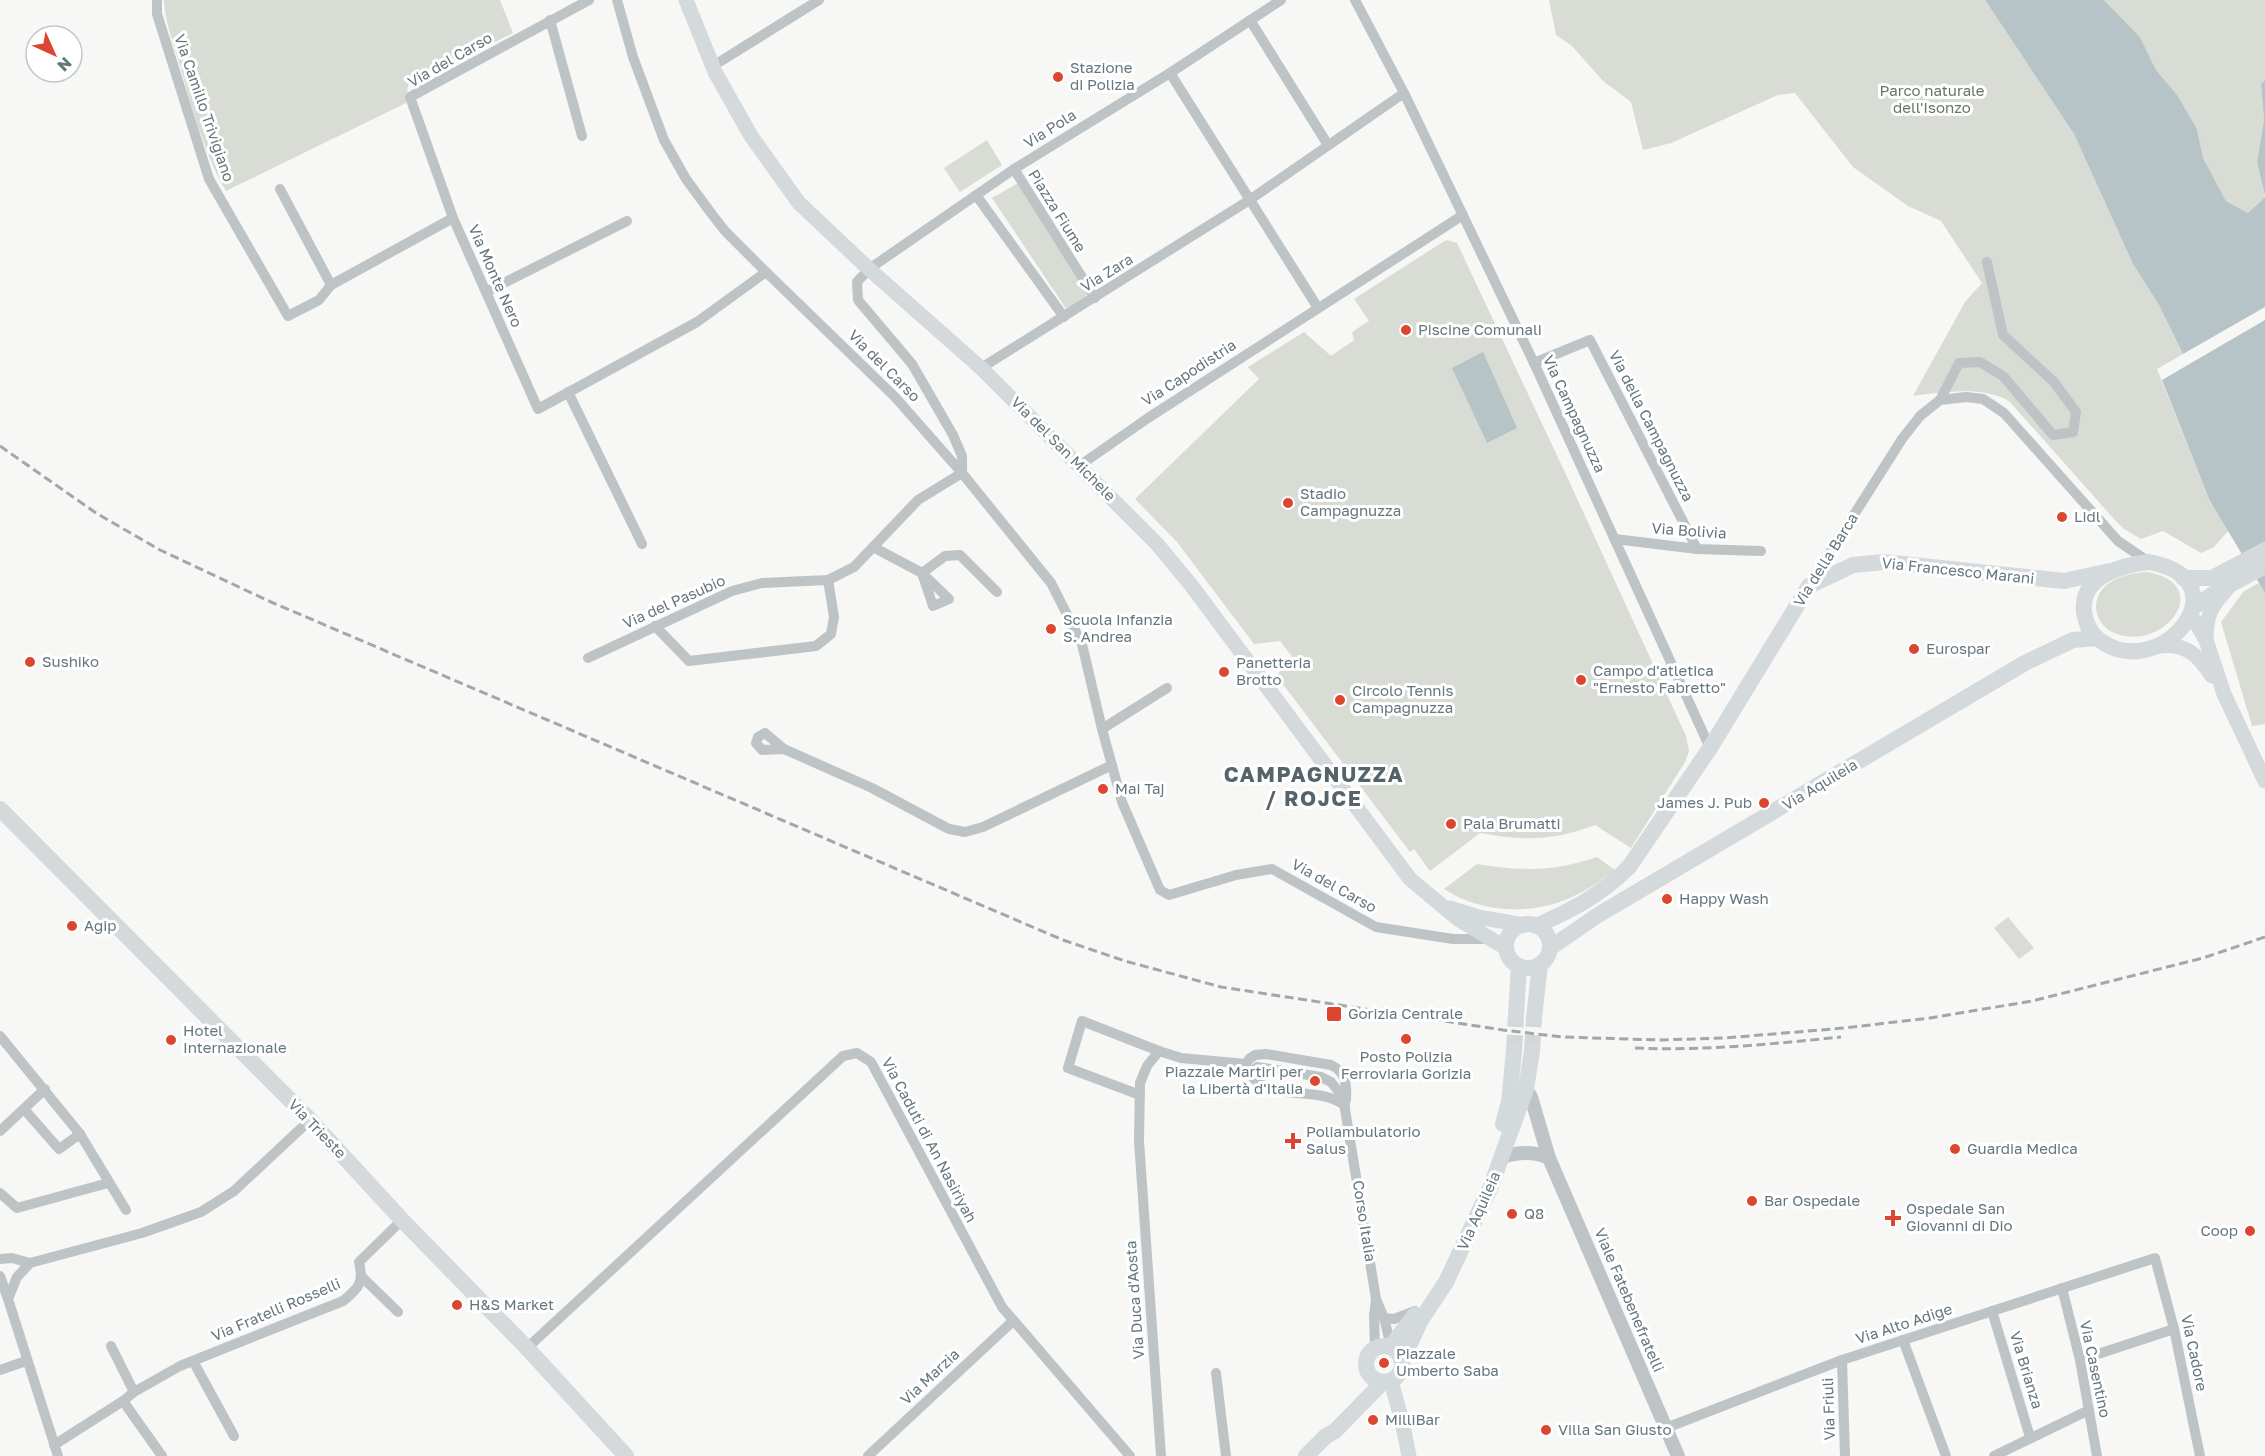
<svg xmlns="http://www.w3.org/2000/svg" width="2265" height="1456" font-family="'Golos Text',sans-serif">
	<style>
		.green { fill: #d8dcd4 }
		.water { fill: #b6c4c7 }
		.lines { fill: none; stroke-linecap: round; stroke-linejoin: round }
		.primary-tunnel { stroke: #d2d7d7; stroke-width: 16; stroke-dasharray: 16 8; stroke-linecap: butt }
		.minor { stroke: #bec4c6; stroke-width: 10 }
		.tertiary { stroke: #bec4c6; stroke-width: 14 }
		.secondary { stroke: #d4d9db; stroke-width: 15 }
		.primary { stroke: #d4d9db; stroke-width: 16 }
		.rail { stroke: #a0a8ac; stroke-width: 3; stroke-dasharray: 9 4.5; stroke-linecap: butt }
		.poi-dot { fill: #dc4630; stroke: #fff; stroke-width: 2 }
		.labels { text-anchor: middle; stroke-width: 6; stroke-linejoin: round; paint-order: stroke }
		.street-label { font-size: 15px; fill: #64767e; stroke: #fff }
		.poi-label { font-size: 15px; fill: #64767e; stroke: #fff; text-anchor: start }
		.park-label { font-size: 15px; fill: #687762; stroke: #fff }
		.district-label { font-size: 21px; font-weight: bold; letter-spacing: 1.5px; fill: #55636a; stroke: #fff }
	</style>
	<rect width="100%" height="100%" fill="#f7f7f5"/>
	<g class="green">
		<path d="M 164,0 L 500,0 L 513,33 L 408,85 L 406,103 L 226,191 C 203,151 191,104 178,59 C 172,40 165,20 164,0 Z"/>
		<path d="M 1549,0 L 1985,0 L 2074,134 L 2133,264 L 2159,305 L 2183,354 L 2157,369 L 2209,499 L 2229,530 L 2214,547 L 2201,553 L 2163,531 L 2141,539 L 2124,529 L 2114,519 L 2009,401 C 1981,386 1945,392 1913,396 L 1965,302 L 1982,283 L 1941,221 L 1908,206 L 1853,167 L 1795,93 L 1778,95 L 1671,143 L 1643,150 L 1631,102 L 1603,81 L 1572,46 L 1556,35 Z"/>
		<polygon points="2104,0 2265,0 2265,80 2261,84 2264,120 2257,162 2265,197 2248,213 2226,201 2203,158 2197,129 2178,96 2156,70 2140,37"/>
		<polygon points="987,140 1002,165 960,192 944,168"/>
		<polygon points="1018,183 1088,297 1067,310 992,198"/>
		<path d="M 1446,240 L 1457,243 L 1569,481 L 1686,736 L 1689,751 L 1685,762 L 1631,848 L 1595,825 C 1553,841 1523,841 1480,833 L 1430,871 L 1414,849 L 1410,852 L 1276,675 L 1294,659 L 1280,641 L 1254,644 L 1177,542 L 1135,499 L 1259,379 L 1248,367 L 1304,332 L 1331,356 L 1354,340 L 1352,332 L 1369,321 L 1354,299 Z"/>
		<path d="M 2148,572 C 2215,585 2165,651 2117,634 C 2094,626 2088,598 2109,583 C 2121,575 2134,573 2148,572 Z"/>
		<polygon points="2259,583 2265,593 2265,724 2252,726 2221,622 2244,591"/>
		<path d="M 1597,857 L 1615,870 C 1602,879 1590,889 1576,895 C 1535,916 1482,914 1444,889 L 1477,864 C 1523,871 1552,872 1597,857 Z"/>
		<polygon points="2008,917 2034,948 2019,959 1994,928"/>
	</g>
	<g class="water">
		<polygon points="1985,0 2104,0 2140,37 2156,70 2178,96 2197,129 2203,158 2226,201 2248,213 2265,197 2265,307 2183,354 2159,305 2133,264 2074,134"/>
		<polygon points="2265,80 2265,196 2257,162 2264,120 2261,84"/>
		<polygon points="2265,320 2265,593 2209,499 2162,380"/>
		<polygon points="1483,352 1517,428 1487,443 1452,368"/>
	</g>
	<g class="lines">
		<g class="primary-tunnel">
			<polyline points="1514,1051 1516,1015"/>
			<polyline points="1532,1051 1534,1018"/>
		</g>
		<g class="minor">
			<polyline points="157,0 157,14 209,179 288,316 319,300 331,285 453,218 538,409 697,322 766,272"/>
			<polyline points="617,0 633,57 664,140 686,179 711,213 725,231 766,272 895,397 962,473 1051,583 1082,644 1102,729 1122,802 1160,890 1169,895 1236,875 1272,869 1376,927 1453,939 1489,939"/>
			<polyline points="1355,0 1404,93 1534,363 1710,748"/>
			<polyline points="550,20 582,136"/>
			<polyline points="1250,20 1328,145"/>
			<polyline points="713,66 819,0"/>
			<polyline points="1170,73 1318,308"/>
			<polyline points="1014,169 1095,298"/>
			<polyline points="280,189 331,285"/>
			<polyline points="976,195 1064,317"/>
			<polyline points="453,218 410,97 589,0"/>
			<polyline points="486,292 627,221"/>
			<polyline points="1534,363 1590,340 1697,549"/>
			<polyline points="981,368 1248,201 1404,93"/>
			<polyline points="568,392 642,544"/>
			<polyline points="1940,400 1959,363 1980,362 2003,376 2053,435 2073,432 2076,412 2054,382 2003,335 1987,262"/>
			<polyline points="1079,466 1148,418 1463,215"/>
			<polyline points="1615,539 1697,549 1761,551"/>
			<polyline points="873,547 922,573 945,556 960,555 997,592"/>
			<polygon points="922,573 949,599 933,606"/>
			<polyline points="1810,584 1902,439 1920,416 1940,400 1966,397 1983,399 2004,413 2118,541 2149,562"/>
			<polyline points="655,626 689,661 816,646 831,634 834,617 828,580"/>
			<polyline points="588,658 732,591 762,583 828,580 854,567 918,500 962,473 962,456 953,435 912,364 858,300 857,282 869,269 1014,169 1170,73 1281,0"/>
			<polyline points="1102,729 1167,688"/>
			<polyline points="784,749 762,750 756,743 758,737 765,733 784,749 872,788 949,829 965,832 983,827 1112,765"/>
			<polyline points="0,1036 80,1134 126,1210"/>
			<polyline points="1159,1051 1147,1066 1140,1083 1139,1141 1161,1456"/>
			<path d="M 1246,1064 L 1249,1059 L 1255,1055 L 1266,1054 L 1331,1065 C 1346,1072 1347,1085 1346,1100"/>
			<path d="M 1247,1068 C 1263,1106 1318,1083 1345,1106"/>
			<polyline points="1249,1074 1257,1067 1321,1077 1331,1082 1343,1097 1376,1299 1384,1318 1391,1346"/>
			<polyline points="1140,1095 1068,1068 1082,1021 1159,1051 1181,1058 1246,1064"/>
			<polyline points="24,1109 59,1149 80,1134"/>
			<polyline points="0,1131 45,1089"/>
			<polyline points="0,1193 17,1208 108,1183"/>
			<polyline points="0,1259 12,1258 30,1263"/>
			<polyline points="0,1276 8,1299"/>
			<polyline points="362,1277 398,1312"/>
			<polyline points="2062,1288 2080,1360 2097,1456"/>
			<polyline points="1992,1311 2030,1437"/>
			<polyline points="1384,1318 1394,1319 1415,1311"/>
			<polyline points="1903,1340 1946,1456"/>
			<polyline points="111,1346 134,1392"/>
			<polyline points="1375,1347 1374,1316 1376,1299"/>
			<polyline points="527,1348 843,1056 857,1053 871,1062 1002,1307 1130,1456"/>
			<polyline points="1842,1360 1845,1456"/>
			<polyline points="2080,1360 2174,1329"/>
			<polyline points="193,1361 234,1436"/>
			<polyline points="0,1370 26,1361"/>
			<polyline points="1216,1373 1226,1456"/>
			<polyline points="123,1401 162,1456"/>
			<polyline points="1666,1428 1842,1360 2155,1258 2174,1329 2200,1456"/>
			<path d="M 54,1445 L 123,1401 L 134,1392 L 180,1366 L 343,1301 C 359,1288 364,1283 359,1262 L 402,1220"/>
			<polyline points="58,1456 8,1299 17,1277 30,1263 142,1233 201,1212 234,1191 310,1120"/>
			<polyline points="868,1456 1013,1321"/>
			<polyline points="1994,1456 2089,1410"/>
		</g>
		<g class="tertiary">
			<polyline points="1526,1089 1531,1097 1549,1158 1678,1456"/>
			<path d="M 1502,1157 C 1518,1152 1534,1151 1549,1158"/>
		</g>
		<g class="secondary">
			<polyline points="686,0 715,72 751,136 799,203 869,269 981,368 1157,544 1191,585 1410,879 1458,919 1506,948"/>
			<polyline points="2191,615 2206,640 2224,694 2265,781"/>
			<path d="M 2206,640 C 2206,616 2211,606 2227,589"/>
			<path d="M 2159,646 C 2186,643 2198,655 2212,676"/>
			<polyline points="1450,908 1478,917 1524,925"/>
			<polyline points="1391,1381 1402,1421 1409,1456"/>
		</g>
		<g class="primary">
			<path d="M 2149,562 C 2248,580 2159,687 2098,639 C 2089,632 2086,623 2084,612 C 2080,576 2122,565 2149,562 Z"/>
			<polyline points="2183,578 2212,578 2265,550"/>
			<polyline points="2194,607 2213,594 2265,566"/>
			<polyline points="0,809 310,1120 402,1220 527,1348 626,1456"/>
			<circle cx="1528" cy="946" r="22"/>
			<path d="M 1536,926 C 1574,909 1599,896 1629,867 L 1710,748 L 1809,586 L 1853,565 L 1884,562 L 2064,581 L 2110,571"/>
			<polyline points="1550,948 1598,915 2025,663 2073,640 2097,638"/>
			<polyline points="1516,1015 1519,966"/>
			<polyline points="1534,1018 1540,964"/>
			<polyline points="1503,1124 1509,1102 1514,1051"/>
			<circle cx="1384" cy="1364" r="18"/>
			<polyline points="1391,1346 1415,1315"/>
			<polyline points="1402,1361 1421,1320 1446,1282 1491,1186 1526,1089 1532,1051"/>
			<polyline points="1306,1456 1326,1436 1335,1431 1383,1382"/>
		</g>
		<g class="rail">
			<polyline points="0,446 96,513 160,550 271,602 1063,940 1125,961 1221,987 1503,1030 1562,1037 1661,1040 1725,1038 1844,1028 1930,1018 2032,1001 2203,958 2265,937"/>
			<path d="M 1635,1048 C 1704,1051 1773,1044 1841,1037"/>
		</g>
	</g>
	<g class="poi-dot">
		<circle cx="1058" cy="77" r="6"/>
		<circle cx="1406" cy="330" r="6"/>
		<circle cx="1288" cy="503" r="6"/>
		<circle cx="2062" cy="517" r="6"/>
		<circle cx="1051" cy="629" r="6"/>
		<circle cx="1914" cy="649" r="6"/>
		<circle cx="30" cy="662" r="6"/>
		<circle cx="1224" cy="672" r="6"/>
		<circle cx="1581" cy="680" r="6"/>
		<circle cx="1340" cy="700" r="6"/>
		<circle cx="1103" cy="789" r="6"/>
		<circle cx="1764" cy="803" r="6"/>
		<circle cx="1451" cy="824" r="6"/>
		<circle cx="1667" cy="899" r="6"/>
		<circle cx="72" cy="926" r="6"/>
		<rect x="1326" y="1006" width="16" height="16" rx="3"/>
		<circle cx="1406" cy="1039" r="6"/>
		<circle cx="171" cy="1040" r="6"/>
		<circle cx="1315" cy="1081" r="6"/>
		<path d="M1290 1132h6v6h6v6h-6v6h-6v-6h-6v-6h6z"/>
		<circle cx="1955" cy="1149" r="6"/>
		<circle cx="1752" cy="1201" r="6"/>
		<circle cx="1512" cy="1214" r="6"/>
		<path d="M1890 1209h6v6h6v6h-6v6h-6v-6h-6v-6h6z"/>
		<circle cx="2250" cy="1231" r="6"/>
		<circle cx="457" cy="1305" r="6"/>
		<circle cx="1384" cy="1363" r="6"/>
		<circle cx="1373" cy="1420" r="6"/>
		<circle cx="1546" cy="1430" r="6"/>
	</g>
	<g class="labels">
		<g class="street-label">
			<text transform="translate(450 60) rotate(-30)" y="5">Via del Carso</text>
			<text transform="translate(204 108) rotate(71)" y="5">Via Camillo Trivigiano</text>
			<text transform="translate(1050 129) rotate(-32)" y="5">Via Pola</text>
			<text transform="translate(1057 211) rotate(58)" y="5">Piazza Fiume</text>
			<text transform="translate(1107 273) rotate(-32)" y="5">Via Zara</text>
			<text transform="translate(495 276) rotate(66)" y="5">Via Monte Nero</text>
			<text transform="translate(884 366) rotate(45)" y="5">Via del Carso</text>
			<text transform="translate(1189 373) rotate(-33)" y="5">Via Capodistria</text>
			<text transform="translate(1574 414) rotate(65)" y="5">Via Campagnuzza</text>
			<text transform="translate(1651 426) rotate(63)" y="5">Via della Campagnuzza</text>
			<text transform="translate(1063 449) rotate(45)" y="5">Via del San Michele</text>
			<text transform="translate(1689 531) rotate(4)" y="5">Via Bolivia</text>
			<text transform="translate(1826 560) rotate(-58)" y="5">Via della Barca</text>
			<text transform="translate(1958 571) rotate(6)" y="5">Via Francesco Marani</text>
			<text transform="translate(674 602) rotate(-24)" y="5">Via del Pasubio</text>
			<text transform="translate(1820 785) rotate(-31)" y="5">Via Aquileia</text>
			<text transform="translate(1334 886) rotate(29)" y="5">Via del Carso</text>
			<text transform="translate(317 1129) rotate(46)" y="5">Via Trieste</text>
			<text transform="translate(929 1140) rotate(62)" y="5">Via Caduti di An Nasiriyah</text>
			<text transform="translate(1479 1211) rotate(-66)" y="5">Via Aquileia</text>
			<text transform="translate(1364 1221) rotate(81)" y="5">Corso Italia</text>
			<text transform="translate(1135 1300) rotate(-94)" y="5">Via Duca d'Aosta</text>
			<text transform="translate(1629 1300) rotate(67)" y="5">Viale Fatebenefratelli</text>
			<text transform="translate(276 1310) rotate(-23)" y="5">Via Fratelli Rosselli</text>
			<text transform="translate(1904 1324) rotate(-18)" y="5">Via Alto Adige</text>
			<text transform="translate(2194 1353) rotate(78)" y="5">Via Cadore</text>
			<text transform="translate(2095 1369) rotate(78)" y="5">Via Casentino</text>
			<text transform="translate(2026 1370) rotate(73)" y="5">Via Brianza</text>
			<text transform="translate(930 1377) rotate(-43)" y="5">Via Marzia</text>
			<text transform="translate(1829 1409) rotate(-92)" y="5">Via Friuli</text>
		</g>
		<g class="poi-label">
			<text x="1070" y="73">Stazione<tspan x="1070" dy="17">di Polizia</tspan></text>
			<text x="1418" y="335">Piscine Comunali</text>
			<text x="1300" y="499">Stadio<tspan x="1300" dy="17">Campagnuzza</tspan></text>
			<text x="2074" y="522">Lidl</text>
			<text x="1063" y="625">Scuola Infanzia<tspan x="1063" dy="17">S. Andrea</tspan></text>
			<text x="1926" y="654">Eurospar</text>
			<text x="42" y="667">Sushiko</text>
			<text x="1236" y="668">Panetteria<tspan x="1236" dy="17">Brotto</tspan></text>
			<text x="1593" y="676">Campo d'atletica<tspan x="1593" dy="17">"Ernesto Fabretto"</tspan></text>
			<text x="1352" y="696">Circolo Tennis<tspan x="1352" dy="17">Campagnuzza</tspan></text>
			<text x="1115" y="794">Mai Taj</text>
			<text x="1752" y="808" text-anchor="end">James J. Pub</text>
			<text x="1463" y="829">Pala Brumatti</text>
			<text x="1679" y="904">Happy Wash</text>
			<text x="84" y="931">Agip</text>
			<text x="1348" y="1019">Gorizia Centrale</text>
			<text x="183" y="1036">Hotel<tspan x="183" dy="17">Internazionale</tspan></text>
			<text x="1406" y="1062" text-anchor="middle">Posto Polizia<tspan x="1406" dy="17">Ferroviaria Gorizia</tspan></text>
			<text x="1303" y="1077" text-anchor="end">Piazzale Martiri per<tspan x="1303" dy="17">la Libertà d'Italia</tspan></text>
			<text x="1306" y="1137">Poliambulatorio<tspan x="1306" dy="17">Salus</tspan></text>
			<text x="1967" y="1154">Guardia Medica</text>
			<text x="1764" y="1206">Bar Ospedale</text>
			<text x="1906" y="1214">Ospedale San<tspan x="1906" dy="17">Giovanni di Dio</tspan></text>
			<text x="1524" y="1219">Q8</text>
			<text x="2238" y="1236" text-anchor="end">Coop</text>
			<text x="469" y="1310">H&amp;S Market</text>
			<text x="1396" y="1359">Piazzale<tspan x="1396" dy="17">Umberto Saba</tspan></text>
			<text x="1385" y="1425">MilliBar</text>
			<text x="1558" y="1435">Villa San Giusto</text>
		</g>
		<g class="park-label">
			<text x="1932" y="96">Parco naturale<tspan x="1932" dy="17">dell'Isonzo</tspan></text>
		</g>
		<g class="district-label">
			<text x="1314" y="782">CAMPAGNUZZA<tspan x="1314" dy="24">/ ROJCE</tspan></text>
		</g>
	</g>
	<g transform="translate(54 54) rotate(135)"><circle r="28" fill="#ffffff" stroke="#c1c8cb" stroke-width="1.5"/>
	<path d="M0-4.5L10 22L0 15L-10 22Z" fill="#dc4630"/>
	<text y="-9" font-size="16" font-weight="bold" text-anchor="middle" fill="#64767e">N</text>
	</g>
</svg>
